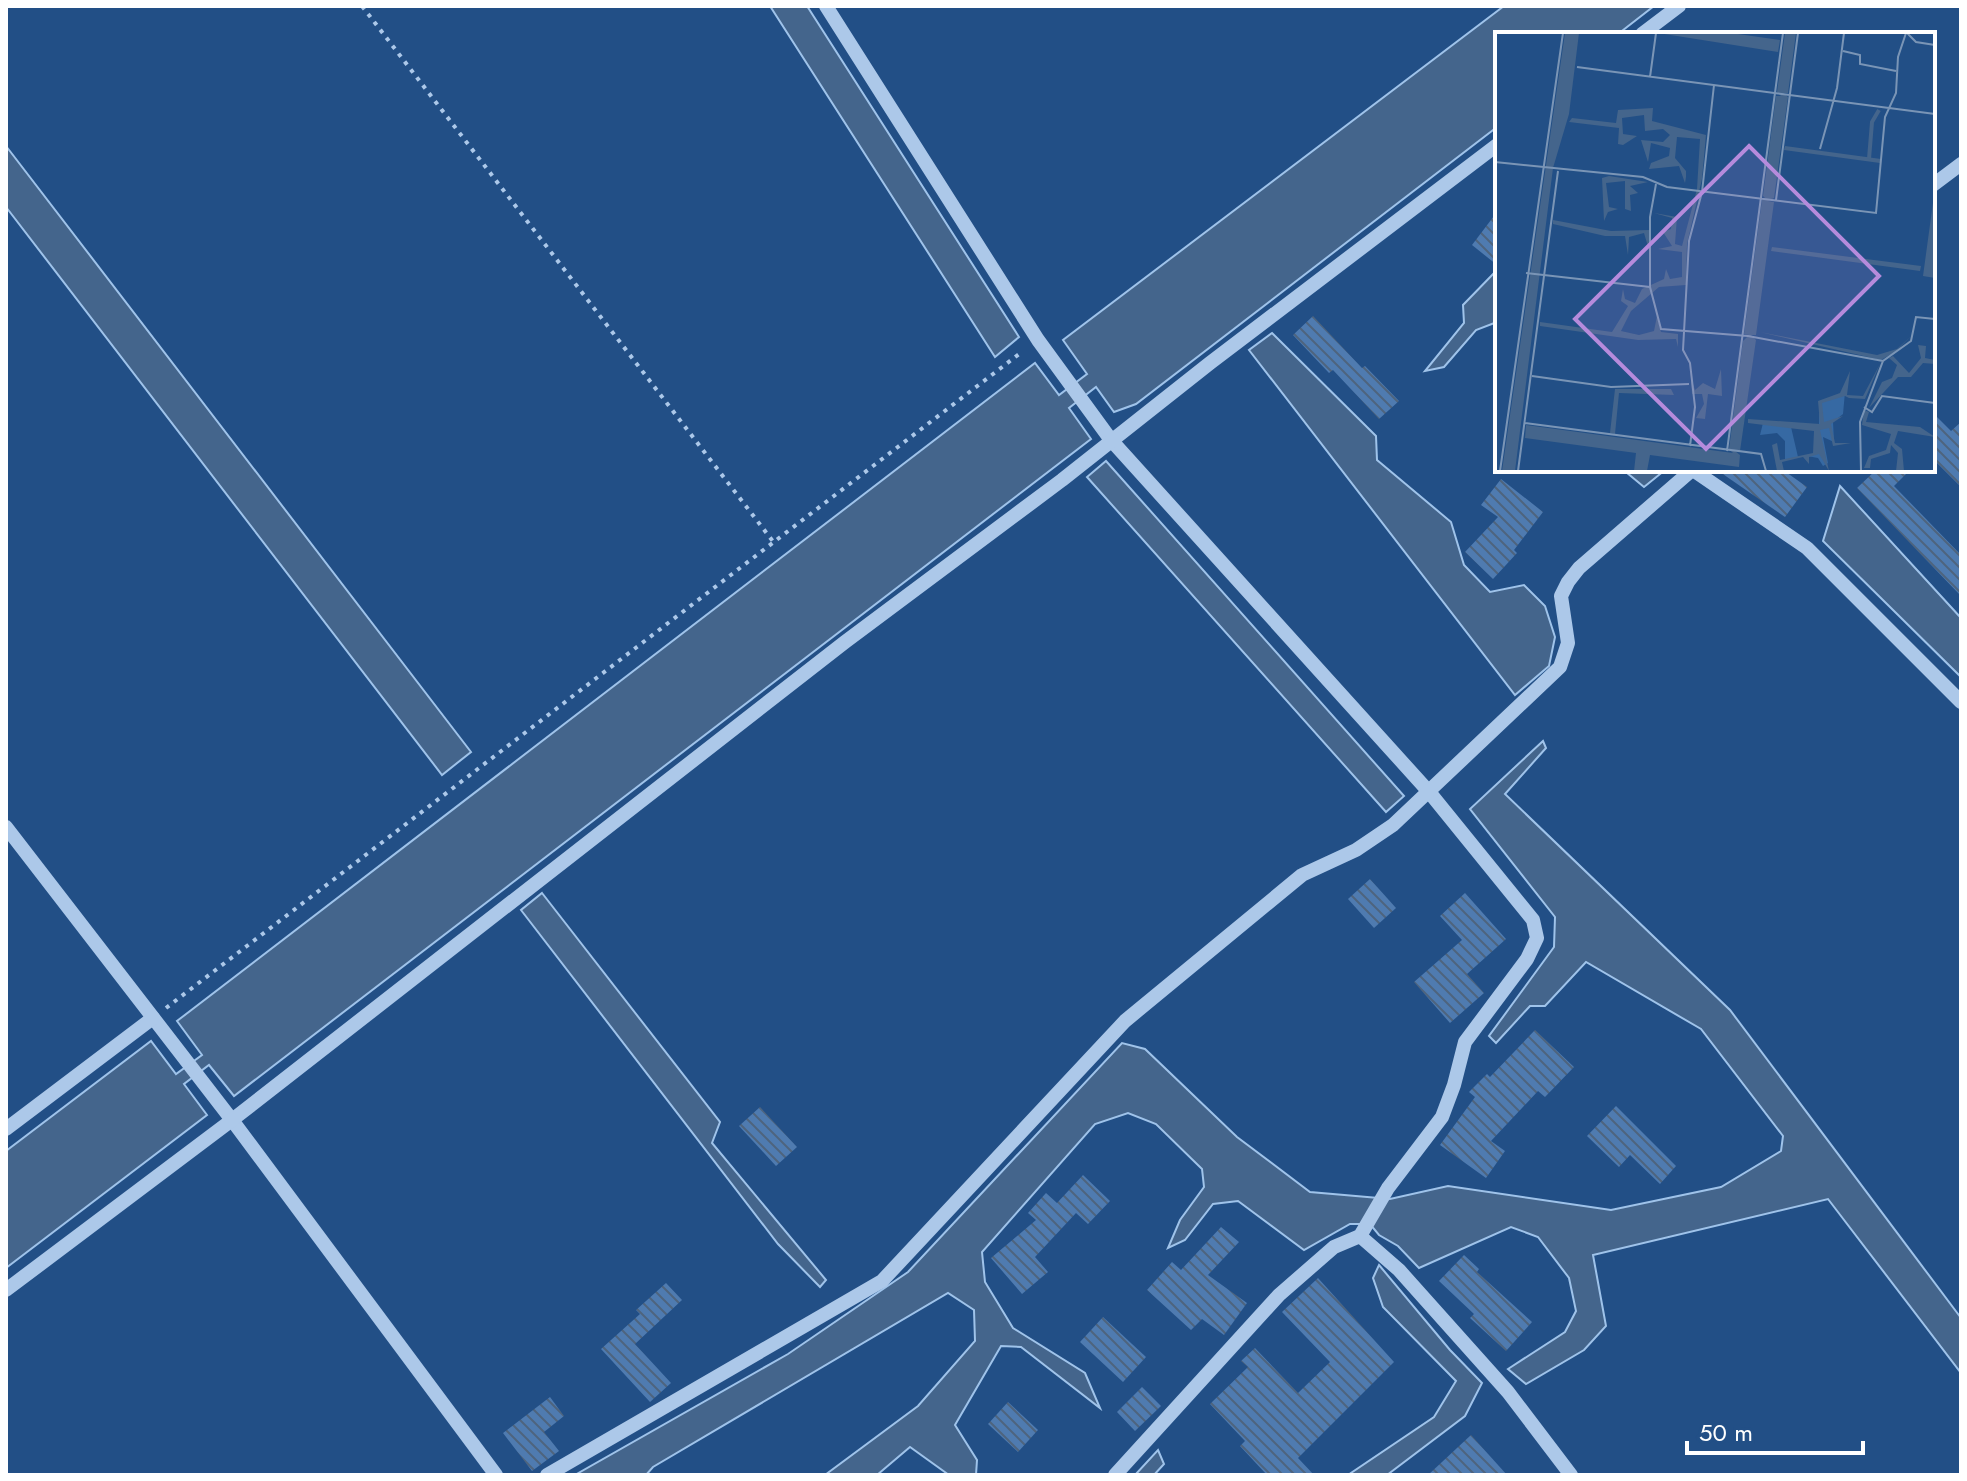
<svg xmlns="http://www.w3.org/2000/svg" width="1967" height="1481" font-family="Jost,sans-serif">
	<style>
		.water { fill: #44658c; stroke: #9fc3ea; stroke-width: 2 }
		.building { fill: url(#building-back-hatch) }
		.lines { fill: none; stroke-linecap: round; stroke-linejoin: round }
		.path { stroke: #acc8e9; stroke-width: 4; stroke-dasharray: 4 6; stroke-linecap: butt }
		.minor { stroke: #acc8e9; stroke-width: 14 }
		.inset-river { fill: none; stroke: #44658c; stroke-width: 4 }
		.inset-road { fill: none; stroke: #7a95b6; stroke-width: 2 }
		.view { fill: #b68bdc; fill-opacity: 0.15; stroke: #b68bdc; stroke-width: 4 }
		.inset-edge { fill: none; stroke: #fff; stroke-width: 4 }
	</style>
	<defs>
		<pattern id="building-back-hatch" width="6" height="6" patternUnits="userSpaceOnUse" patternTransform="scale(2)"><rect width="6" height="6" fill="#4f7bb0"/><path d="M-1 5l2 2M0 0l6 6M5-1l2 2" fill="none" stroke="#4e647e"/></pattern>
	</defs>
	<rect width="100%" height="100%" fill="#224f86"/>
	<g class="water">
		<polygon points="770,6 807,6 1019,337 995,357"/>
		<polygon points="1504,6 1654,6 1618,34 1497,34 1497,127 1136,404 1114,412 1096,387 1069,408 1091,439 234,1096 209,1065 184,1084 207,1115 6,1268 6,1151 151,1041 176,1074 202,1055 177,1021 1035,363 1059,395 1087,374 1063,340"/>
		<polygon points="6,146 471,752 442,775 6,207"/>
		<polygon points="1497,270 1497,322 1476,330 1444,367 1425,371 1464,323 1463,305"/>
		<polygon points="1272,333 1376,436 1377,460 1451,522 1464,565 1490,592 1524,585 1545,606 1555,637 1549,666 1515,695 1249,350"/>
		<polygon points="1106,461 1404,796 1386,812 1087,477"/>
		<polygon points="1629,470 1665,470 1644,487 1626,472"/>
		<polygon points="1840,486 1961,618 1961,677 1823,541"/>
		<polygon points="1543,741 1546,748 1505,794 1730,1010 1961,1318 1961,1373 1828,1199 1593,1255 1606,1326 1584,1350 1526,1384 1508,1369 1565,1332 1576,1311 1569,1278 1538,1237 1511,1227 1419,1268 1398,1246 1379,1235 1370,1224 1350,1224 1304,1250 1238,1201 1213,1204 1185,1240 1168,1248 1180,1220 1204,1187 1202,1169 1156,1124 1128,1113 1095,1124 982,1252 985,1282 1013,1328 1085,1373 1100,1408 1021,1347 1001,1346 955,1425 977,1460 976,1475 949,1475 910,1447 877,1475 825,1475 918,1406 975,1341 974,1310 948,1293 653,1467 646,1475 575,1475 788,1354 908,1272 1122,1043 1145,1049 1237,1137 1310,1192 1390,1199 1448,1186 1611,1210 1721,1187 1781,1151 1783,1136 1701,1029 1586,962 1545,1006 1530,1006 1496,1043 1489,1036 1554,947 1555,917 1470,809"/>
		<polygon points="542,893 720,1122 712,1143 826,1280 820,1287 778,1244 521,910"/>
		<polygon points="1379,1265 1450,1350 1482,1383 1465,1416 1387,1475 1348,1475 1434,1417 1456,1381 1383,1307 1373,1278"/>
		<polygon points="1158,1450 1164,1464 1154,1475 1135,1475"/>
	</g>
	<g class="building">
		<polygon points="1497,212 1497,265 1472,245"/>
		<polygon points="1313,316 1362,368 1365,366 1399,401 1379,419 1333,370 1329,373 1293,335"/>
		<polygon points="1933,413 1951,431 1961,422 1961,487 1933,459"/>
		<polygon points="1717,470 1783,470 1807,487 1785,517"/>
		<polygon points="1876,470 1910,470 1894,486 1961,555 1961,596 1857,488"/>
		<polygon points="1501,479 1543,512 1514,550 1517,553 1493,579 1465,552 1498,517 1481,505"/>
		<polygon points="1370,879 1396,908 1374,928 1348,899"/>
		<polygon points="1465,893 1506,939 1467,974 1484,993 1450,1023 1414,982 1462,940 1440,916"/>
		<polygon points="1535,1030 1574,1067 1545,1097 1538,1091 1491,1141 1505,1151 1486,1178 1440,1145 1475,1097 1469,1092 1487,1074 1490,1077"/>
		<polygon points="1616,1106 1676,1166 1660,1184 1630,1155 1619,1167 1587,1136"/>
		<polygon points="760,1107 797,1147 776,1166 739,1126"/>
		<polygon points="1083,1175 1110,1201 1088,1224 1076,1213 1035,1257 1048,1272 1022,1294 991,1258 1036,1220 1028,1213 1046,1193 1057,1203"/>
		<polygon points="1221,1227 1239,1242 1208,1275 1247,1303 1224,1335 1202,1319 1191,1330 1147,1290 1172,1262 1181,1270"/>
		<polygon points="1464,1255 1479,1269 1477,1272 1532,1322 1506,1351 1470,1318 1474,1314 1439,1281"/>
		<polygon points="1318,1278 1394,1362 1298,1458 1314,1475 1267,1475 1240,1446 1245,1441 1210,1404 1248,1367 1241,1361 1255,1348 1298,1393 1330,1362 1282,1312"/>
		<polygon points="666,1283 682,1300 635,1344 671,1383 650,1402 601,1349 640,1314 636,1310"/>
		<polygon points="1103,1317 1146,1357 1123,1382 1080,1342"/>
		<polygon points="1142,1387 1161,1406 1135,1431 1117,1412"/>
		<polygon points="550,1397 564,1416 544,1432 559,1451 532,1471 503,1433"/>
		<polygon points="1008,1402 1038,1430 1018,1452 988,1424"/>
		<polygon points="1471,1435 1507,1475 1428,1475"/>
	</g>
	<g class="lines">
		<g class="path">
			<polyline points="362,6 775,544"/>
			<polyline points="166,1008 1023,351"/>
		</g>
		<g class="minor">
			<polyline points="826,6 1038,340 1111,440 1430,793 1533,920 1537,938 1527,959 1465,1042 1454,1085 1442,1117 1388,1188 1360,1236 1334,1247 1279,1295 1115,1475"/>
			<polyline points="1642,34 1679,6"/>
			<polyline points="1933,185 1961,164"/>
			<polyline points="1693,470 1807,548 1961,702"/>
			<polyline points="6,827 232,1120 496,1475"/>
			<polyline points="6,1129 153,1018"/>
			<polyline points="1360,1236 1399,1270 1508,1392 1571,1475"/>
			<polyline points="6,1290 232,1120 845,642 1062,480 1210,363 1497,145"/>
			<polyline points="547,1475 882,1281 1125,1021 1302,875 1356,850 1393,825 1560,667 1568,643 1561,596 1568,582 1579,568 1692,470"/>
		</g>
	</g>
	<g transform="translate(1495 32)">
		<rect width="440" height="440" fill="#224f86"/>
		<path d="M 268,391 L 296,395 L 303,425 L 290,428 L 290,409 L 282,401 L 265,403 Z" fill="#3669a3"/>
		<path d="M 350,360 L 348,382 L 338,390 L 339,410 L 328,405 L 333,431 L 328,434 L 323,426 L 312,424 L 324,420 L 324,370 Z" fill="#3669a3"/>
		<path d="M 70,1 L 84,1 L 74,82 L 58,136 L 20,439 L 7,439 ZM 163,1 L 236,1 L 285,8 L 283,20 ZM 290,1 L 301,1 L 293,61 L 288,61 L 293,65 L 279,166 L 273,169 L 279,170 L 261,303 L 256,303 L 261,308 L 245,419 L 240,419 L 245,423 L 244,435 L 155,423 L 152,439 L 139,439 L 141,421 L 30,406 L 31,393 L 238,421 L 234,417 L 248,309 L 254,303 L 249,302 L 267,168 L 272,168 L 268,164 L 281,64 L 286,64 L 282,60 ZM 158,76 L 157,89 L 211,103 L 207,147 L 192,212 L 191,253 L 164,255 L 136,279 L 126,299 L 144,303 L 159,299 L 162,284 L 166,300 L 183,302 L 183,315 L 181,307 L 143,308 L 45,294 L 45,290 L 117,300 L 133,274 L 126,269 L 128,257 L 130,267 L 140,271 L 147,257 L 169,247 L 171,237 L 175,247 L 187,245 L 187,220 L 163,217 L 177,214 L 168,200 L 176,197 L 177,186 L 159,181 L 182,185 L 180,212 L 187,214 L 202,157 L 205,107 L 182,105 L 180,126 L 191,139 L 191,145 L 190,151 L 184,134 L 154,137 L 156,131 L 174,124 L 175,116 L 156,111 L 153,130 L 146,108 L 168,110 L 175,103 L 168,97 L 150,99 L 149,83 L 127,86 L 128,102 L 142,104 L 128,113 L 123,112 L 124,96 L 74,90 L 77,86 L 121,91 L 123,78 ZM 290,114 L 386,127 L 385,131 L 289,118 ZM 114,144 L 153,150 L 135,154 L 143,161 L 135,163 L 136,179 L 130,177 L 130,149 L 111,151 L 114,175 L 123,177 L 113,180 L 109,189 L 107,146 ZM 440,156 L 440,246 L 428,244 ZM 58,188 L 116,199 L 154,198 L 154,218 L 149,201 L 134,205 L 133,223 L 130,204 L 110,204 L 58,192 ZM 277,215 L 426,234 L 425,239 L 276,219 ZM 265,300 L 382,323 L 402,317 L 416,304 L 400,320 L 386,328 ZM 423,313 L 431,314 L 430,326 L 440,328 L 440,332 L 428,331 L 416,345 L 403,345 L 374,376 L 387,350 L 397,346 L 402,333 L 394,326 L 398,324 L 414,341 L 426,326 ZM 385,332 L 370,367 L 354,366 L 350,364 L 327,371 L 329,390 L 348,384 L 336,392 L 340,411 L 356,411 L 338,414 L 334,396 L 325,398 L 334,439 L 324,422 L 314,425 L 314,432 L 308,425 L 287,430 L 289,439 L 282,439 L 277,413 L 282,411 L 285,428 L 318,421 L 319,399 L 253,391 L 253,387 L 325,392 L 323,369 L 345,361 L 355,339 L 352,363 L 368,364 ZM 226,337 L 227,364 L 213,362 L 210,387 L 201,386 L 209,372 L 207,362 L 197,362 L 196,346 L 200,358 L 208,351 L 220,357 ZM 120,357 L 176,357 L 179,363 L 124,361 L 120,402 L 115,401 ZM 369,378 L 374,380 L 371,390 L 425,395 L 440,405 L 403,399 L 399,411 L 407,417 L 409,439 L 401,439 L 403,421 L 396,413 L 395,421 L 376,427 L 375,436 L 369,436 L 374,424 L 391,418 L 396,402 L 367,393 Z" fill="#44658c"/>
		<path class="inset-river" d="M 374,127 L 377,90 L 384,78"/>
		<path class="inset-road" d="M 412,1 L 421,10 L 440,13M 348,19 L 365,23 L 365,32 L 401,39M 82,35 L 440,82M 155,45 L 161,1M 325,117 L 342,56 L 349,1M 0,130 L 148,145 L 172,155 L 381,181 L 390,85 L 401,61 L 403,25 L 411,1M 161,152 L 155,185 L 155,255 L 166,297 L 253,304 L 388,329M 281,168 L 303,1M 31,241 L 155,255M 37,344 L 116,355 L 194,352M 369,375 L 377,380 L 387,364 L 440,371M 30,391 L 266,422 L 271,439M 195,414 L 200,375 L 195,331 L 188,318 L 194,209 L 207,160 L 219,53M 232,419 L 288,1M 5,439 L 68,1M 23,439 L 63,139M 366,439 L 365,390 L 388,329 L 416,309 L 421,285 L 440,287"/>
		<path class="view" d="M 254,114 L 384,244 L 211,417 L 80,287 Z"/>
		<rect width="440" height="440" class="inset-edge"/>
	</g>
	<rect width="1967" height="1481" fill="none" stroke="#ffffff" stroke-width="16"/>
	<path d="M1687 1441v12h176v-12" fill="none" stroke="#ffffff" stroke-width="4"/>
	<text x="1699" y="1441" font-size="24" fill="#ffffff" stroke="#224f86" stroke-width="6" paint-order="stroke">50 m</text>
</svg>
